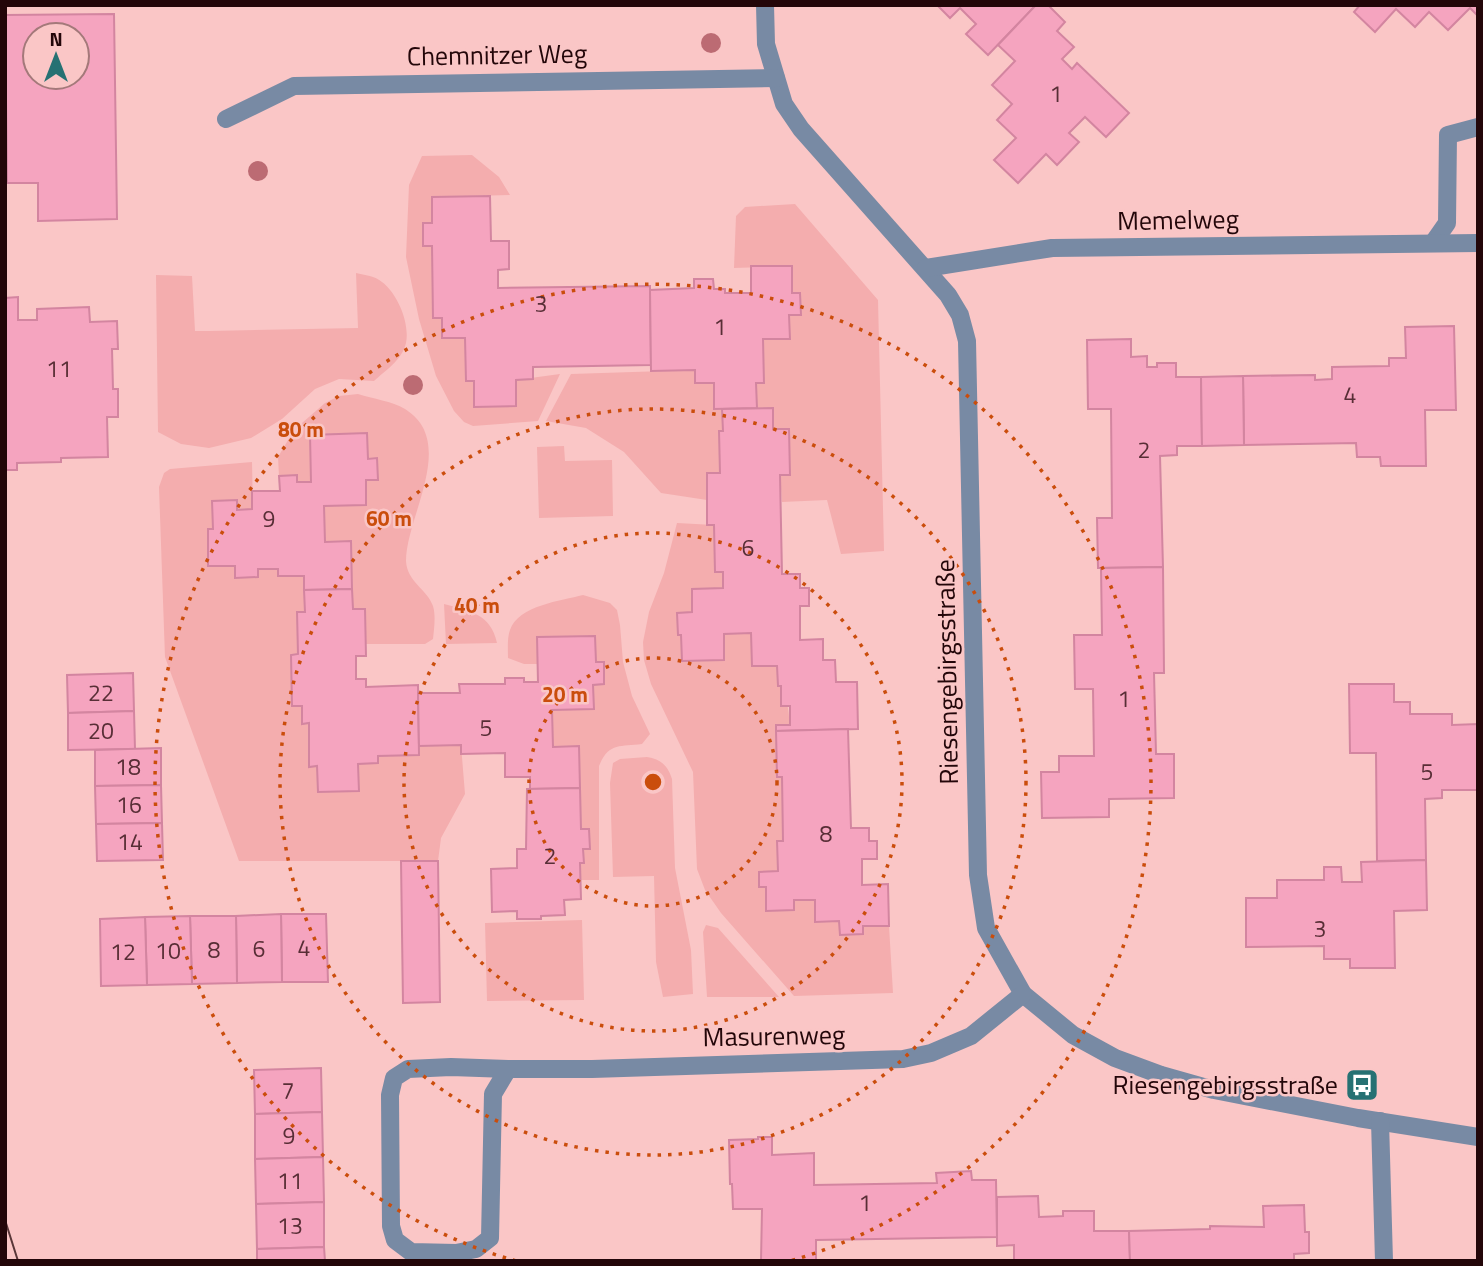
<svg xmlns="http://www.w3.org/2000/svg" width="1483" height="1266" font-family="'Titillium Web',sans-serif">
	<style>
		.green { fill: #f4adae }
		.building { fill: #f5a4bf; stroke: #d385a0; stroke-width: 2; fill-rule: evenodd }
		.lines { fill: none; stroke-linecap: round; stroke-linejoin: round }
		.minor { stroke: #788aa4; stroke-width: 18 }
		.tram { stroke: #593638; stroke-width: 2 }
		.tree { fill: #bc6b73 }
		.ring { fill: none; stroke: #ca4d0c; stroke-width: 3.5; stroke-dasharray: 3.5 7 }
		.labels { text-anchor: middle; stroke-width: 5; stroke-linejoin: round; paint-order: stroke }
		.number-label { font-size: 23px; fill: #582e36 }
		.street-label { font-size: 26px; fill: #230609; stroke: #fac6c6 }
		.poi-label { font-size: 26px; fill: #230609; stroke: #fac6c6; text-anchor: end }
		.centre { fill: #ca4d0c; stroke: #fac6c6; stroke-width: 3.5 }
		.ring-label { font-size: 21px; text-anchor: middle; font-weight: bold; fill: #ca4d0c; stroke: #fac6c6; stroke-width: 5; stroke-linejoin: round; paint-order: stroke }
	</style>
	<rect width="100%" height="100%" fill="#fac6c6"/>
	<g class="green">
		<polygon points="472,155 499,177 510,195 432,197 432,223 423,224 423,245 432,246 433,318 442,318 442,338 465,338 466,380 474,381 474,407 516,406 516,380 560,374 538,421 473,426 464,422 454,411 436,376 419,319 406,257 409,185 422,156"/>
		<polygon points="795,204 878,300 884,551 841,554 827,500 782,502 780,475 790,475 789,429 773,429 773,408 757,408 756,383 763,339 790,339 789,315 801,315 800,293 792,293 792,266 734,268 736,216 745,207"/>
		<path d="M 356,273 C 365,275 375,276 382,282 C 398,294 410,324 406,343 C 402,360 386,370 374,381 L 339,379 L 315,389 L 282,419 L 251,438 L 209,448 L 181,444 L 158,432 L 156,275 L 192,276 L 195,331 L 209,331 L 358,328 Z"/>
		<polygon points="695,370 695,383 714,383 714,409 722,409 723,431 719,432 720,473 707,474 707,500 661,493 624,452 586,428 546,421 571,374"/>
		<path d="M 358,394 C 373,399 392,401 405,409 C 458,442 406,516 406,561 C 407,582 427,589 433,606 C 436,616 434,629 433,639 L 425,644 L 366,644 L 353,609 L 351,541 L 325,542 L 324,506 L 366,505 L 366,480 L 378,480 L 377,458 L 368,459 L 367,433 L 311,435 L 311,482 L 297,482 L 297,475 L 279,476 L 278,457 L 294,430 L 325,403 L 339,396 Z"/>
		<polygon points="564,446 565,461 612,460 613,516 539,518 537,447"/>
		<polygon points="252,462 253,511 237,510 237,500 212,501 213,529 208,529 208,566 235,566 236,578 257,577 258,569 278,569 279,576 304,576 305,612 297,612 298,654 292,655 302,706 302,724 309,723 309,766 317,766 318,792 358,791 358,764 377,763 378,756 419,755 419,746 461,745 465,794 441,838 438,861 239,861 165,657 159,487 164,473 170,469"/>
		<path d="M 677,523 L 714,525 L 715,571 L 723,572 L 723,588 L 692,589 L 692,612 L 677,613 L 678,635 L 681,635 L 682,661 L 724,660 L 724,634 L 751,633 L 752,666 L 777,666 L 778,685 L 781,686 C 797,723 786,740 777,777 L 782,777 L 783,841 L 777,841 L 778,871 L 759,873 L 759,887 L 766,887 L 766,911 L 794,910 L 794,900 L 815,900 L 815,922 L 839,921 L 840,935 L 862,934 L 863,926 L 889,926 L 893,993 L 794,996 L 721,913 L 705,890 L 697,869 L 693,772 L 651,684 L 644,660 L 643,642 L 649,612 L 664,573 Z"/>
		<path d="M 583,595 L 610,603 L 617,610 L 620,625 L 623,662 L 632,696 L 650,734 L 642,744 C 620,747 609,742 599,766 L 599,880 L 581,880 L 580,863 L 584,863 L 583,849 L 590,848 L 589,830 L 581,829 L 579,747 L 553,747 L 552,710 L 594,709 L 593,685 L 604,684 L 604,662 L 596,662 L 595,636 L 537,637 L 537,664 L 524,664 L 508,658 C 508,650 507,638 510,630 C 519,605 561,601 583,595 Z"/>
		<path d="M 444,604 C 470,611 491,614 497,643 L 446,644 Z"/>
		<path d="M 647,757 C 661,759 668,766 672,779 L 675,868 L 691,950 L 693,994 L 663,997 L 656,962 L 654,876 L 613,877 L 610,783 L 613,763 L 620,759 Z"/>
		<polygon points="582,920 584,1000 487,1001 485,923"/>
		<polygon points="706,925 718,928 779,997 707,997 703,932"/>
	</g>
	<g class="building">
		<polygon points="937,5 1036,5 988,55 966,34 976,24 960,8 950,18"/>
		<polygon points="1036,5 1048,5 1065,22 1057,31 1074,47 1062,59 1072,69 1077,63 1129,113 1106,137 1085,117 1069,133 1079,142 1057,165 1046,154 1018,183 994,160 1016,138 997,120 1012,104 992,85 1015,61 998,45"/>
		<polygon points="1360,5 1478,5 1478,16 1470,8 1448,30 1429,12 1415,27 1396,9 1375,32 1354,12"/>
		<path d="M 114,14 L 117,219 L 38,221 L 38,183 L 7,183 L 5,15 ZM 35,35 L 77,35 L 77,77 L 35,77 Z"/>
		<polygon points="490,196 491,241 509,241 509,269 498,270 498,288 650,286 651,365 533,367 533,379 516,380 516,406 474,407 474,381 466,381 465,338 442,338 442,318 433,318 432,246 423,246 423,223 432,223 432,197"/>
		<polygon points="751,266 792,266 792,293 800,293 801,315 789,315 790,339 763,339 764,383 756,383 757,408 714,409 714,383 695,383 695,370 651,371 650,290 694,288 694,279 713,279 714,289 725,289 725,293 751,293"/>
		<polygon points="18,297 18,320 37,320 37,309 89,307 90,322 117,321 118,349 112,349 113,389 118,389 118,417 107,417 108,457 61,458 61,462 17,463 17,470 5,470 5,298"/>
		<polygon points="1454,326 1456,410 1425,410 1426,466 1381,466 1380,457 1357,457 1356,443 1244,445 1243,376 1315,375 1315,380 1332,379 1332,367 1389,366 1389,358 1406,358 1405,327"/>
		<polygon points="1131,339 1131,357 1147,356 1147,367 1157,367 1157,363 1176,363 1176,377 1201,377 1202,446 1177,446 1177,455 1160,456 1163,567 1098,568 1097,518 1112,518 1111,409 1088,409 1087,340"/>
		<polygon points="1243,376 1244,445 1202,446 1201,377"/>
		<polygon points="773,408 773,429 789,429 790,475 780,475 782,574 800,574 800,588 809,588 809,606 800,606 800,640 823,639 823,660 835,660 836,682 857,682 858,729 776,731 776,725 790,725 790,706 781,706 781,686 778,686 777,666 752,666 751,633 724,634 724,660 682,661 681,635 678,635 677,613 692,612 692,589 723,588 723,572 715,572 714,525 707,525 707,473 720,473 719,431 723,431 722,409"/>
		<polygon points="367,433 368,459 377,458 378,480 366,480 366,505 324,506 325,542 351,541 352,589 304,590 304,576 278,576 278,569 258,569 258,577 235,578 235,566 208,566 208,529 213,529 212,501 237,500 237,510 252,509 252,491 280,491 279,476 297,475 297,482 311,482 310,435"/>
		<polygon points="1163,567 1164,673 1154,673 1156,754 1174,754 1174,798 1109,799 1109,817 1042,818 1041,772 1059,772 1059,756 1094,756 1093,689 1075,689 1074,635 1102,635 1101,568"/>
		<polygon points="352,589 353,609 365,609 366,656 356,656 356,679 366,679 366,687 418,685 419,755 378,756 378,763 358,764 359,791 318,792 317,766 309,767 309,723 302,724 302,706 292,706 291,655 298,654 297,612 305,612 304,590"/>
		<polygon points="595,636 596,662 604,662 604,684 593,685 594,709 552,710 553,747 579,746 580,788 530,789 530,777 505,777 505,753 461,754 461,745 419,746 418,693 460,693 459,684 505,684 505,678 524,678 524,682 538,682 537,637"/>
		<polygon points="133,673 134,711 68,713 67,675"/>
		<polygon points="1349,684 1394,684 1394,702 1410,702 1410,714 1452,714 1452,725 1478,724 1478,790 1442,790 1442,798 1425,799 1426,860 1377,861 1376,753 1350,753"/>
		<polygon points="134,711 135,749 68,750 68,713"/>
		<polygon points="848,729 851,828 869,828 869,841 877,841 877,859 862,859 862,885 888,884 889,926 863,926 863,934 840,935 839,921 815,922 815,900 794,900 794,910 766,911 766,887 759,887 759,872 778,871 777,841 783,841 782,777 777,777 776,731"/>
		<polygon points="161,748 161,785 95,786 95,750"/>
		<polygon points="161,785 162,823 96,824 95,786"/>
		<polygon points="580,788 581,829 589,829 590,849 583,849 584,863 580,863 581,899 564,900 565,915 541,916 541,919 517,919 517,911 492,912 491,869 517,868 517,849 526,849 527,789"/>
		<polygon points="162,823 163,860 97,861 96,824"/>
		<polygon points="1426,860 1427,910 1394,911 1395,968 1350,968 1350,959 1324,959 1324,946 1246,947 1246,898 1277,898 1277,880 1324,880 1324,867 1341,867 1342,882 1362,882 1361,862"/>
		<polygon points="401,861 438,861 440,1002 403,1003"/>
		<polygon points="281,914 326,914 328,982 282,982"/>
		<polygon points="281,914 282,982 237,983 236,916"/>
		<polygon points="190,916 236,916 237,983 192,984"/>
		<polygon points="190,916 192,984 147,985 145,917"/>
		<polygon points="145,917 147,985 101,986 100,919"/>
		<polygon points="321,1068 322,1112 255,1114 254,1070"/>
		<polygon points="322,1112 323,1157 255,1159 255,1114"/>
		<polygon points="758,1137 772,1137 772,1155 814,1153 814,1185 937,1183 936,1173 971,1171 972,1180 996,1180 997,1237 816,1240 816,1261 761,1261 762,1209 733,1209 732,1184 730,1184 729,1140 758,1139"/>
		<polygon points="323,1157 324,1202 256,1204 255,1159"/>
		<polygon points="1038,1196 1039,1217 1063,1216 1063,1211 1094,1211 1094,1231 1129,1231 1130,1261 1014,1261 1014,1245 997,1246 997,1197"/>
		<polygon points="324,1202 324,1247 257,1249 256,1204"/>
		<polygon points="1304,1205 1305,1232 1309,1232 1309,1253 1294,1254 1294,1261 1130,1261 1129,1231 1210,1229 1210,1226 1264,1227 1263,1206"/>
		<polygon points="324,1247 325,1261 257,1261 257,1249"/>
	</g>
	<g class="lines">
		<g class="minor">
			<polyline points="765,5 766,44 784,104 801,129 948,295 960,315 967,341 978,875 986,928 1023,994 1073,1035 1115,1058 1161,1075 1214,1090 1358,1118 1478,1137"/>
			<polyline points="226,119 294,86 776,78"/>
			<polyline points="1433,243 1447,223 1448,135 1478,127"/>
			<polyline points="926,268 1052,248 1478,243"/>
			<polyline points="508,1069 493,1094 490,1238 476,1249 456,1253 411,1252 395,1240 391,1226 390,1095 394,1078 408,1069 451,1067 508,1069 592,1069 903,1059 931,1053 971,1036 1023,994"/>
			<polyline points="1380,1121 1384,1261"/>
		</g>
		<polyline class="tram" points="5,1220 18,1261"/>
	</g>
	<g class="tree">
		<circle cx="711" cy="43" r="10"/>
		<circle cx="258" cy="171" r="10"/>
		<circle cx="413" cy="385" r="10"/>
	</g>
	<g class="ring">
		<circle cx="653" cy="782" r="124"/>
		<circle cx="653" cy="782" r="249"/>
		<circle cx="653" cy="782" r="373"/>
		<path d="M516 1261A498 498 0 1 1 790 1261"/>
	</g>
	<defs>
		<symbol id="bus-square" viewBox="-11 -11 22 22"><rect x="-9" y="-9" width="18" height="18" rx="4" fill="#267173" stroke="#fac6c6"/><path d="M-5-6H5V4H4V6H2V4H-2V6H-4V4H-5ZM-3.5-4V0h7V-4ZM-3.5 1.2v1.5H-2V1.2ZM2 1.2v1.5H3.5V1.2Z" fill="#fff"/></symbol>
	</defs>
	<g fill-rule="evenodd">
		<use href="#bus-square" x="1343" y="1066" width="38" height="38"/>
	</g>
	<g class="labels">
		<g class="number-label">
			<text x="1056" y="102">1</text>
			<text x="541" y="312">3</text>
			<text x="720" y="335">1</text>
			<text x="59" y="377">11</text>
			<text x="1350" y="403">4</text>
			<text x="1144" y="458">2</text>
			<text x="269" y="527">9</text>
			<text x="748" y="556">6</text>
			<text x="101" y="701">22</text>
			<text x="1124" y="707">1</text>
			<text x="486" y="736">5</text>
			<text x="101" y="739">20</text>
			<text x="128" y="775">18</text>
			<text x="1427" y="780">5</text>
			<text x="129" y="813">16</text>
			<text x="826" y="842">8</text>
			<text x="130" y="850">14</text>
			<text x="550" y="864">2</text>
			<text x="1320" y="937">3</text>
			<text x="304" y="956">4</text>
			<text x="259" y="957">6</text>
			<text x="214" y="958">8</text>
			<text x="168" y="959">10</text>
			<text x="123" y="960">12</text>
			<text x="288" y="1099">7</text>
			<text x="289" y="1144">9</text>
			<text x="290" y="1189">11</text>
			<text x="865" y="1211">1</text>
			<text x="290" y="1234">13</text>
		</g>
		<g class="street-label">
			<text transform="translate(497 55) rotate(-1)" y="9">Chemnitzer Weg</text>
			<text transform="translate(1178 220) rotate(-1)" y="9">Memelweg</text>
			<text transform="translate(947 672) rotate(-91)" y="9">Riesengebirgsstraße</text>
			<text transform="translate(774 1036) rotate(-1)" y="9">Masurenweg</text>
		</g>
		<g class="poi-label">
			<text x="1338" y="1094">Riesengebirgsstraße</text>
		</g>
	</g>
	<circle cx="653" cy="782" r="10" class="centre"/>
	<g class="ring-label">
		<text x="301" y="437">80 m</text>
		<text x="389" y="526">60 m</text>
		<text x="477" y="613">40 m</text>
		<text x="565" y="702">20 m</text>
	</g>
	<rect width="1483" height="1266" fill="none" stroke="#230609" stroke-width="14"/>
	<g transform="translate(56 56)"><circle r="33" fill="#fac6c6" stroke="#a4797a" stroke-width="2"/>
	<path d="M0-5L12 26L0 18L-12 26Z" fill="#267173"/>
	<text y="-10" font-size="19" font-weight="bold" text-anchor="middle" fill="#230609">N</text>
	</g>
</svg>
